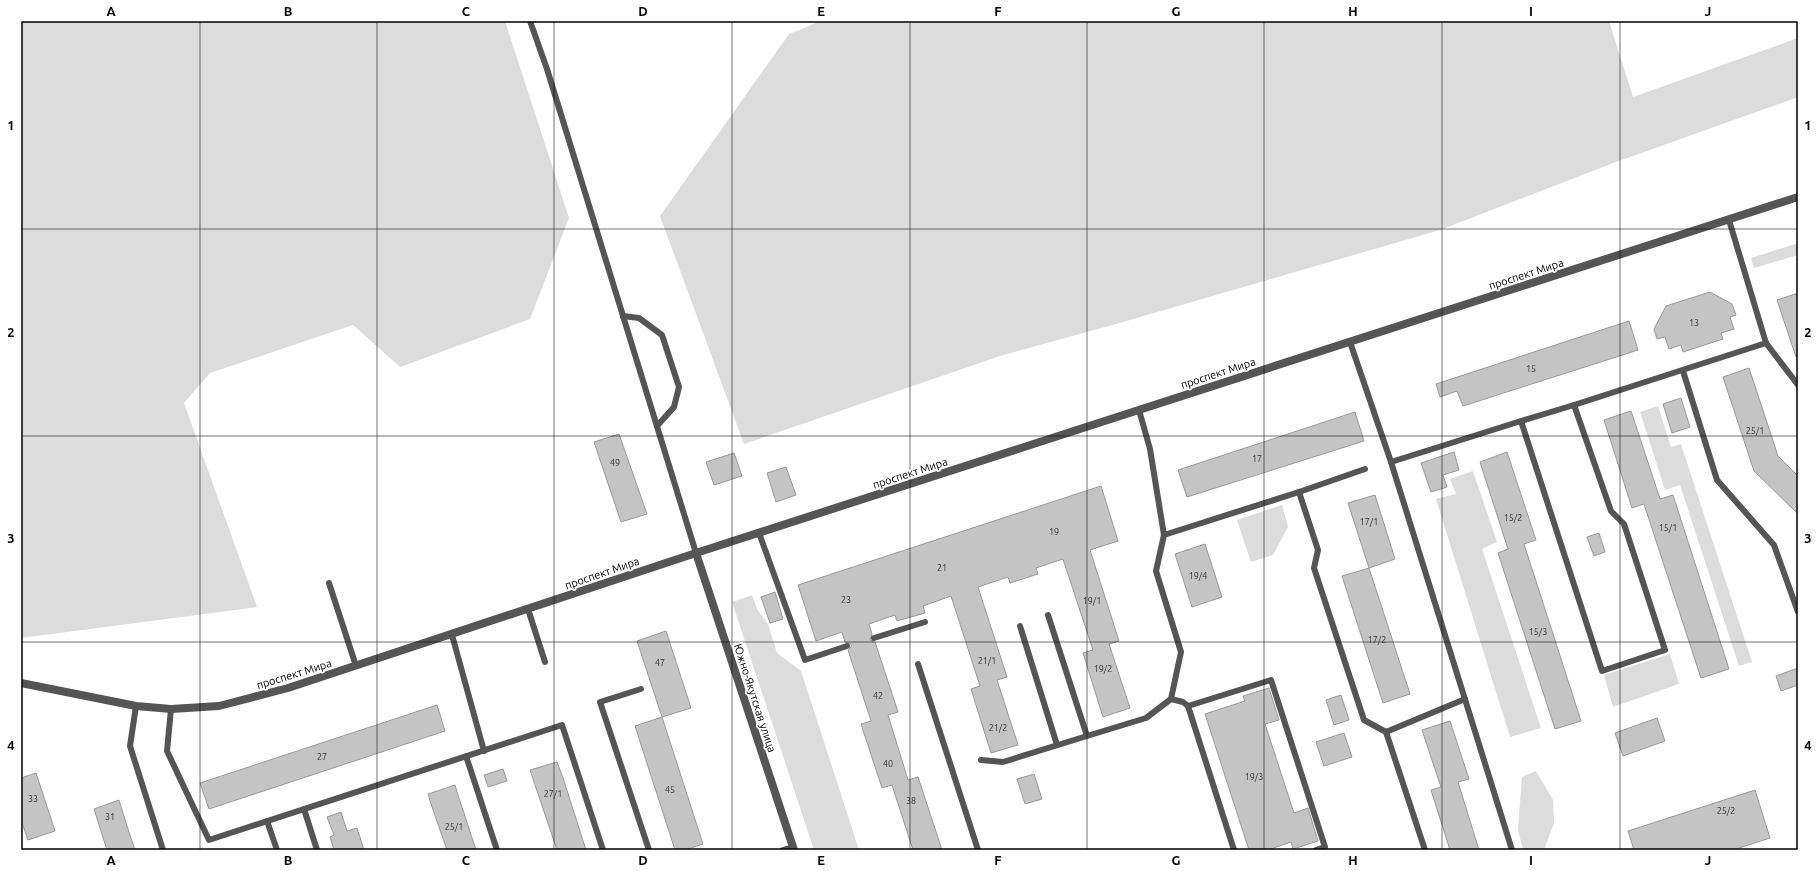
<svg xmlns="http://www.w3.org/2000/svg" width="1819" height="871" font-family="Ubuntu,sans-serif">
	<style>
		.green { fill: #dcdcdc }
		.building { fill: #c4c4c4; stroke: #999 }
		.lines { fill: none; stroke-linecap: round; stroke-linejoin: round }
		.lane { stroke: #555; stroke-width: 6 }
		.street { stroke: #555; stroke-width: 8 }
		.grid { fill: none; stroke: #000; stroke-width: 1; stroke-opacity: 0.55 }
		.labels { text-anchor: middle; stroke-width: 3.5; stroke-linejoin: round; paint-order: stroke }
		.number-label { font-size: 9px; fill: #313131 }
		.street-label { font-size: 11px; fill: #000; stroke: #fff }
		.neatline { fill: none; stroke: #000; stroke-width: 1.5 }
		.grid-label { font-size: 13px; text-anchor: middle; font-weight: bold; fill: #000 }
	</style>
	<rect width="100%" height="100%" fill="#fff"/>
	<g class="green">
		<polygon points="21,21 505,21 569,218 530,319 400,367 353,325 210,373 184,403 257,607 21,638"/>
		<polygon points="821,21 1609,21 1633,97 1798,38 1798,97 1616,162 1440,230 1116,324 1000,356 744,444 660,216 789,34"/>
		<polygon points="1798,243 1798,255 1754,268 1751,258"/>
		<polygon points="1658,406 1671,447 1681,444 1752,662 1739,666 1680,485 1665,490 1640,412"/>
		<polygon points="1473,471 1497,542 1482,549 1541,728 1510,737 1436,499 1456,494 1450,479"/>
		<polygon points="1282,505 1288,527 1273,555 1251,562 1237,520"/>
		<polygon points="752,595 757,609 768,624 777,653 801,671 859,850 814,850 732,602"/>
		<polygon points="1670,654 1679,684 1613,707 1604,675"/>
		<polygon points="1536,771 1553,800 1554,823 1544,850 1523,850 1518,830 1522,777"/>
	</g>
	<g class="building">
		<polygon points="1710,292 1732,304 1736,315 1730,317 1734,329 1721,333 1723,339 1683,352 1681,345 1669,349 1665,337 1657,339 1654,329 1666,306"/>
		<polygon points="1798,293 1798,356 1796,357 1777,300"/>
		<polygon points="1629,321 1638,350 1463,406 1457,391 1440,397 1436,384"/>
		<polygon points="1749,368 1778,456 1798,476 1798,514 1754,471 1723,377"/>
		<polygon points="1681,398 1690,427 1672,433 1663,404"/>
		<polygon points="1631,411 1660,499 1673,495 1729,669 1701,678 1644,504 1632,508 1604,420"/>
		<polygon points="1355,412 1364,441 1187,497 1178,470"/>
		<polygon points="619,434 647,514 621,522 594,442"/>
		<polygon points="1454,452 1459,470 1443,475 1447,487 1431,492 1421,463"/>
		<polygon points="1507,452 1536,540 1524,544 1581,721 1555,729 1498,553 1508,549 1480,462"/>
		<polygon points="734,453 742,476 714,485 706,462"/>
		<polygon points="786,467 796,495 776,502 767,473"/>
		<polygon points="1101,486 1118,541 1090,550 1119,641 1109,644 1130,708 1103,717 1083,653 1093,650 1063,559 1036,568 1038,574 1010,583 1008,577 978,587 1007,677 997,680 1018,745 991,753 971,689 980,686 951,596 923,606 925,613 897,621 895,615 869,624 872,634 870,640 875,642 898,712 888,715 908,780 918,777 942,850 913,850 892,785 882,788 861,724 871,721 848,650 851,647 851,644 845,642 842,632 816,641 798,585"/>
		<polygon points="1375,495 1395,559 1369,568 1348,503"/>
		<polygon points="1599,533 1605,552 1594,556 1587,537"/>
		<polygon points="1205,544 1222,597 1192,607 1175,554"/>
		<polygon points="1369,568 1410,694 1383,703 1342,576"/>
		<polygon points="775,592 783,619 770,623 761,597"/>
		<polygon points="666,631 691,708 662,717 637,641"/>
		<polygon points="1798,668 1798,685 1781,691 1776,676"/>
		<polygon points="1269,688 1279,720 1265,724 1294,813 1308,808 1318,841 1293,849 1291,842 1268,850 1249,850 1205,714 1245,701 1243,696"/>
		<polygon points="1341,695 1349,720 1334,725 1326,700"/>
		<polygon points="437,705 445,731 209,809 200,783"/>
		<polygon points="662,717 703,844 685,850 675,850 635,726"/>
		<polygon points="1657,718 1665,741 1623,756 1615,733"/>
		<polygon points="1450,721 1469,779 1458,782 1479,850 1450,850 1431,790 1441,787 1422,730"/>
		<polygon points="1344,733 1352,757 1324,766 1316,742"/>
		<polygon points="557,762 563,778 586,850 557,850 530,770"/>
		<polygon points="503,769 507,781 488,787 484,775"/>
		<polygon points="36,773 55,831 28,840 21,820 21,778"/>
		<polygon points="1034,774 1042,799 1025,804 1017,779"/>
		<polygon points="455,785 458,795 476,850 447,850 431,804 428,794"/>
		<polygon points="1755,790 1770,838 1733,850 1634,850 1628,831"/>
		<polygon points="119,800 127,826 135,850 107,850 94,809"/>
		<polygon points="341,812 347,831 357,828 364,850 334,850 330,837 334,835 327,817"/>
	</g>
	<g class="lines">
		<g class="lane">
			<polyline points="530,21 547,69 696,553"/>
			<polyline points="623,316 639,318 662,335 679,387 674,407 657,426"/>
			<polyline points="1350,342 1391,462 1512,850"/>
			<polyline points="1766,343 1798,385"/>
			<polyline points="1683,371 1717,480 1774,545 1798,612"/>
			<polyline points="1139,410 1150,449 1164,535 1299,492 1318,550 1314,568 1364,720 1386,732 1425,850"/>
			<polyline points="1521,421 1574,405"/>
			<polyline points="1391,462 1521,421 1602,671 1665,650 1624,524 1611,511 1574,405 1766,343 1729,220"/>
			<polyline points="1299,492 1365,469"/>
			<polyline points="759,533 805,660 847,646"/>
			<polyline points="329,583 356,666"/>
			<polyline points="528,609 545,662"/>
			<polyline points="1048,615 1087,736 1146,718 1171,699 1181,652 1156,571 1164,535"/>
			<polyline points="1020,626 1057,745"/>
			<polyline points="452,635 484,751"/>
			<polyline points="874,638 925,622"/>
			<polyline points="918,664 978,850"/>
			<polyline points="641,689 600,702 649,850"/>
			<polyline points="1171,699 1183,702 1188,706 1234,850"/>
			<polyline points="136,706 130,746 163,850"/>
			<polyline points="1188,706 1271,680 1325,847 1316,850"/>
			<polyline points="171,709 167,751 209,840 562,725 603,850"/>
			<polyline points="1386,732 1465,699"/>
			<polyline points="466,756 497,850"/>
			<polyline points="981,760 1003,762 1087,736"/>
			<polyline points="304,809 317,850"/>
			<polyline points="267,821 277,850"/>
			<polyline points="783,850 793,847"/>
		</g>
		<g class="street">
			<polyline points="696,553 794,850"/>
			<polyline points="21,683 136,706 171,709 219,706 288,688 696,553 1798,197"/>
		</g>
	</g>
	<path class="grid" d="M 200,21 L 200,850M 377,21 L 377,850M 554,21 L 554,850M 732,21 L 732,850M 910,21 L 910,850M 1087,21 L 1087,850M 1264,21 L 1264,850M 1442,21 L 1442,850M 1620,21 L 1620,850M 21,229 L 1798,229M 21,436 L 1798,436M 21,642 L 1798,642"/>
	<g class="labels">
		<g class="number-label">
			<text x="1694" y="326">13</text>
			<text x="1531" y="372">15</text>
			<text x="1755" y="434">25/1</text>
			<text x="1257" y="462">17</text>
			<text x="615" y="466">49</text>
			<text x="1513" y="521">15/2</text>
			<text x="1369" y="525">17/1</text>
			<text x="1668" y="531">15/1</text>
			<text x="1054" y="535">19</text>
			<text x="942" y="571">21</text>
			<text x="1198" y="579">19/4</text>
			<text x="846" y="603">23</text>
			<text x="1092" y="604">19/1</text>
			<text x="1538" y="635">15/3</text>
			<text x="1377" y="643">17/2</text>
			<text x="987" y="664">21/1</text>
			<text x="660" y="666">47</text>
			<text x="1103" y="672">19/2</text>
			<text x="878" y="699">42</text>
			<text x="998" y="731">21/2</text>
			<text x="322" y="760">27</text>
			<text x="888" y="767">40</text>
			<text x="1254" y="780">19/3</text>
			<text x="670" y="793">45</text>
			<text x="553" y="797">27/1</text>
			<text x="33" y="802">33</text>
			<text x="911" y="804">38</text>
			<text x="1726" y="814">25/2</text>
			<text x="110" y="820">31</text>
			<text x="454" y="830">25/1</text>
		</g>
		<g class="street-label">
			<text transform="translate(1526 274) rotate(-18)" y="4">проспект Мира</text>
			<text transform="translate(1218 373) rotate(-18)" y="4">проспект Мира</text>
			<text transform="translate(910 473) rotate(-18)" y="4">проспект Мира</text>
			<text transform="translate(602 573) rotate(-19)" y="4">проспект Мира</text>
			<text transform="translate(294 674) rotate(-17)" y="4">проспект Мира</text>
			<text transform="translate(755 698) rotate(72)" y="4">Южно-Якутская улица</text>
		</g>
	</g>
	<rect width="1819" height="871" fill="none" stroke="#ffffff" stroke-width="44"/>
	<rect x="22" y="22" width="1775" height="827" class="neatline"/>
	<g class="grid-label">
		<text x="111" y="16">A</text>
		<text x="288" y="16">B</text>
		<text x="466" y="16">C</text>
		<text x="643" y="16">D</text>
		<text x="821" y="16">E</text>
		<text x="998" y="16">F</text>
		<text x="1176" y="16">G</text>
		<text x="1353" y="16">H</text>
		<text x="1531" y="16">I</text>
		<text x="1708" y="16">J</text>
		<text x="11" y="130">1</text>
		<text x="1808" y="130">1</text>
		<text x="11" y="337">2</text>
		<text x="1808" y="337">2</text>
		<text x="11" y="543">3</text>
		<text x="1808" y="543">3</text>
		<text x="11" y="750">4</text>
		<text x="1808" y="750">4</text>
		<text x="111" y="865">A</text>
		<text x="288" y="865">B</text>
		<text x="466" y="865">C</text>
		<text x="643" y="865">D</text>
		<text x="821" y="865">E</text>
		<text x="998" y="865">F</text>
		<text x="1176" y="865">G</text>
		<text x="1353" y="865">H</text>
		<text x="1531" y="865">I</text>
		<text x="1708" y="865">J</text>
	</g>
</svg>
